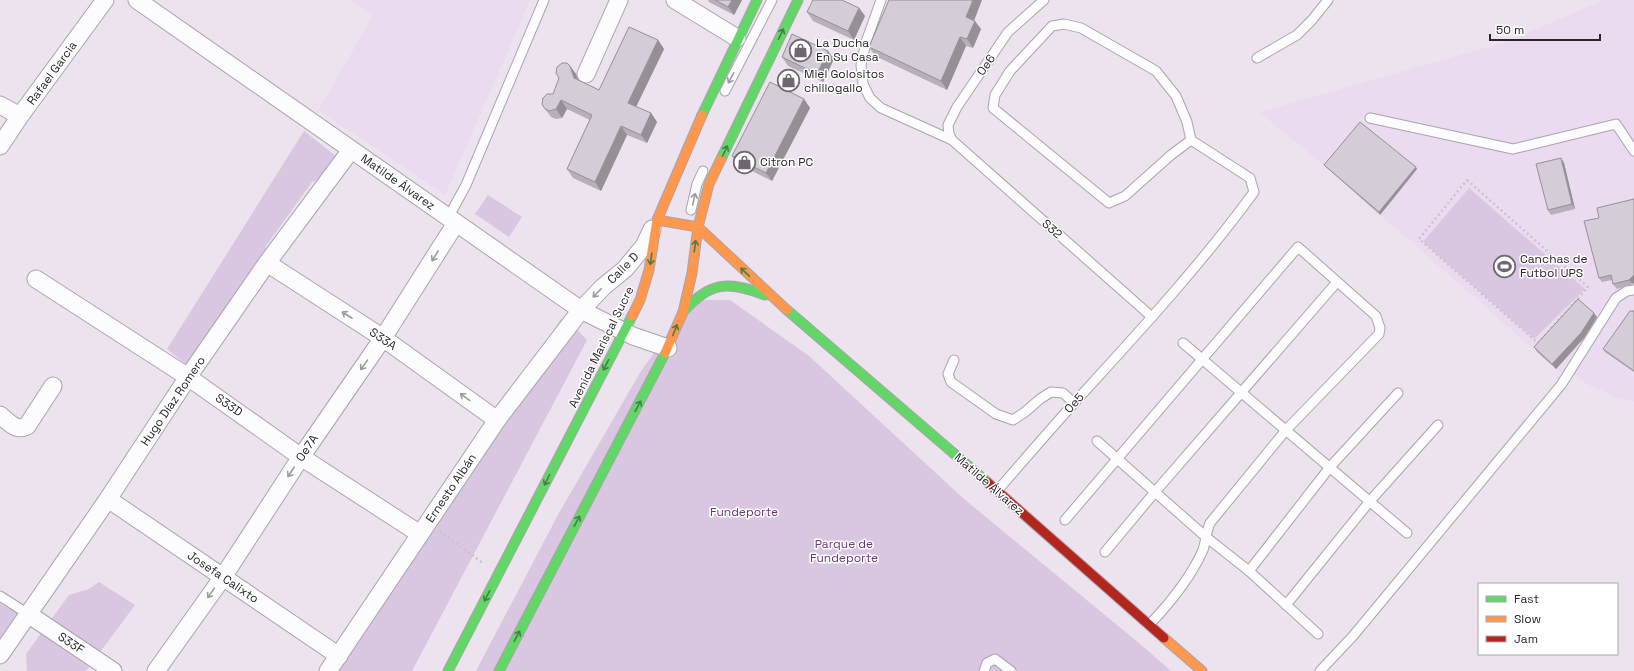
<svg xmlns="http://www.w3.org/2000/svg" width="1634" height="671" font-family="'Space Grotesk',sans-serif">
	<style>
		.built { fill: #ebdbf0 }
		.green { fill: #d9c6e0 }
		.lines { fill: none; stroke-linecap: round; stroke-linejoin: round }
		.lane-casing { stroke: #aaa3ac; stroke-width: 11 }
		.street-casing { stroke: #aaa3ac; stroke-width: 19 }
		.fast-casing { stroke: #aaa3ac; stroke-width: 11 }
		.slow-casing { stroke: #aaa3ac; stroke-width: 11 }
		.jam-casing { stroke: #aaa3ac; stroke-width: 11 }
		.path { stroke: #c8c5ca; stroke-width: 2.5; stroke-dasharray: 2 3; stroke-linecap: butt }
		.lane { stroke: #fcfbfd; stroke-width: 9 }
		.street { stroke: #fcfbfd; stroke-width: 17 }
		.fast { stroke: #63d668; stroke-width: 9 }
		.slow { stroke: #ff974d; stroke-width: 9 }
		.jam { stroke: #b3261e; stroke-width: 9 }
		.wall { fill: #b6b0b9 }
		.shaded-wall { fill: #949096 }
		.building { fill: #d4cdd7; stroke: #949096 }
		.oneway { stroke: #467d4a }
		.oneway2 { stroke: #9e9a9f }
		.labels { text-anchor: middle; stroke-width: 3; stroke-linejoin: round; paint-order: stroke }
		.poi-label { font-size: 12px; fill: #2a242c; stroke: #fff; text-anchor: start }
		.street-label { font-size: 12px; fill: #2a242c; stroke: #fff }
		.park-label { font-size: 12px; fill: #673976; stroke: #fff }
	</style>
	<rect width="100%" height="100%" fill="#ece3ef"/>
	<g class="built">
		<polygon points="350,0 530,0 445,195 318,110 373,16"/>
		<polygon points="1604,0 1634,0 1634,402 1616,397 1587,384 1572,373 1560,372 1556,369 1326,167 1259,112 1506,42"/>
	</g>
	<g class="green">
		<polygon points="304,131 341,160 329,177 312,182 266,246 268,273 196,372 167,349"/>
		<polygon points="1469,188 1585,289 1534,339 1423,242"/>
		<polygon points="488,195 522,217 509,237 475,214"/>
		<polygon points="701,300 730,300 809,356 964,499 1140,644 1171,671 476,671 559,513 641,371 678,320"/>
		<polygon points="561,319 571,323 587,340 412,671 330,671"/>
		<polygon points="99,582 135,605 86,671 27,671 26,654 69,595 89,589"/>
		<polygon points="0,603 29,620 0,644"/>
	</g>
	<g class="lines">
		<defs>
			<g id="lane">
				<polyline points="881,0 866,42 861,65 863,84 870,98 881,108 952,140 1152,317"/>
				<polyline points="1257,58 1297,35 1312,20 1328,0"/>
				<polyline points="725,91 772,0"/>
				<polyline points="1370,118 1513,149 1616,124 1634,151"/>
				<polyline points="952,140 949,134 948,125 957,107 1008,32 1044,0"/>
				<polyline points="691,210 697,184 703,171"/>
				<polyline points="448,218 466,185 544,0"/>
				<polyline points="1183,343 1407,533"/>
				<polyline points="954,360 948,374 951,382 996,414 1013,420 1025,412 1040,399 1051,392 1063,393 1074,403"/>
				<polyline points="1097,441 1206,537 1249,571 1318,634"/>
				<path d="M 997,491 C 1023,461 1049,431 1075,402 C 1137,334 1200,266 1254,192 L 1250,178 L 1191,140 L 1187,122 L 1176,96 L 1156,71 L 1081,28 L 1064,24 L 1052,26 L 1010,71 L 995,95 L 993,108 L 1109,203 L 1125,196 L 1171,155 L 1191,140"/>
				<path d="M 1065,520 L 1298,247 L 1376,316 L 1380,328 L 1379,334 L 1286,430 L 1210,523 C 1206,532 1206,541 1203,550 C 1191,577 1170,603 1150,624"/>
				<polyline points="1105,552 1155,492 1337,282"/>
				<polyline points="1249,571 1330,467 1398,393"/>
				<polyline points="0,596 28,614"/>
				<polyline points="1286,605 1370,501 1438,425"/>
				<polyline points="984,671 987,663 995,659 1011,671"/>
				<polyline points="1320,671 1353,636 1561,385 1616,298 1627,291 1634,290"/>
			</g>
			<g id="street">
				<polyline points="137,0 581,310 633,336 668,348"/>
				<polyline points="675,0 737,38"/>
				<polyline points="586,74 619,0"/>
				<polyline points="0,105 20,116"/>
				<polyline points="0,146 20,116 105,0"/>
				<polyline points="267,263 383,338 497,420"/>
				<polyline points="36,279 188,377 301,457 420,534"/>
				<path d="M 0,415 C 9,422 16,432 27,426 L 53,386"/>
				<polyline points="108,499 339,656"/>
				<polyline points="28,614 113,671"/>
				<polyline points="0,655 108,499 188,377 267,263 351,150"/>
				<polyline points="156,671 223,577 301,457 383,338 456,223"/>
				<polyline points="328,671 497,420 581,310 603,287 625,269 644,246 652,229"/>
			</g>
			<g id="fast">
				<polyline points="702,115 757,0"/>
				<polyline points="721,159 798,0"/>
				<polyline points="787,310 987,482"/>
				<path d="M 683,312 C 710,281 728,281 765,295"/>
				<polyline points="448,671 632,316"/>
				<polyline points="499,671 665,353"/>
			</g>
			<g id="slow">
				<polyline points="657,220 698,227 787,310"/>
				<polyline points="632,316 640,300 649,270 657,220 702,115"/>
				<polyline points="665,353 683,312 692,273 698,227 709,184 721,159"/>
				<polyline points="1164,638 1202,671"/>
			</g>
			<polyline id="jam" points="987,482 1164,638"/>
		</defs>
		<use href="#lane" class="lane-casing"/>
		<use href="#street" class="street-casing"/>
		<use href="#fast" class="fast-casing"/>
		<use href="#slow" class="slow-casing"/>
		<use href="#jam" class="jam-casing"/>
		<g class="path">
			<polygon points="1467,180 1588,287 1538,343 1419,239"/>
			<polyline points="440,531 484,564"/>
		</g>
		<use href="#lane" class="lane"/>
		<use href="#street" class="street"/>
		<use href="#fast" class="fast"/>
		<use href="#slow" class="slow"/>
		<use href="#jam" class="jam"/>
	</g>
	<g class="wall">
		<polygon points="708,0 742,0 734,15 709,2"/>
		<polygon points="859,8 865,16 854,40 813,21 807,12"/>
		<polygon points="974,21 981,29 973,48 966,46 947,90 875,56 869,47"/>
		<polygon points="658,40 664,49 636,107 651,113 657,122 647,143 627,135 601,191 573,178 567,169 590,120 567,109 562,118 556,119 551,117 545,109 570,66 576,74 578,80 599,90"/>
		<polygon points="782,57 834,59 823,82 788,66"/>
		<polygon points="804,99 810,108 772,181 738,164 732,156"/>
		<polygon points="1561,158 1564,163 1575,209 1551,215 1548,210"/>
		<polygon points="1324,165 1417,169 1380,215 1326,167"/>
		<polygon points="1599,218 1633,284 1617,289 1613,284 1612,280 1602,282 1599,278"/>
		<polygon points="1634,311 1634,372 1605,352 1603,349"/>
		<polygon points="1597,317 1584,338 1556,369 1537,352 1534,347"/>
	</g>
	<g class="shaded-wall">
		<polygon points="732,0 742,0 734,15 728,7"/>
		<polygon points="973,0 982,0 972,26 966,17"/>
		<polygon points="859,8 865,16 854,40 848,31"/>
		<polygon points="975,21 981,29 973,48 967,39"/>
		<polygon points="960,37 966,46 947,90 941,81"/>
		<polygon points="658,40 664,49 634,111 628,103"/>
		<polygon points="828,51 834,59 823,82 817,74"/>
		<polygon points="570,66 576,74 580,86 574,78"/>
		<polygon points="804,99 810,108 772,181 766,173"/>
		<polygon points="561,100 567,109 562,118 556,109"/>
		<polygon points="651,113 657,122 647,143 641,135"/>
		<polygon points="621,126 627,135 601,191 595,182"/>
		<polygon points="1561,158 1564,163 1575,209 1572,204"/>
		<polygon points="1416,167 1417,169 1380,215 1379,212"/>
		<polygon points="1634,275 1634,283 1633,284 1629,280"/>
		<polygon points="1594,313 1597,317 1584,338 1556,369 1552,364"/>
	</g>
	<g class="building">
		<polygon points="715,0 732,0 728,7"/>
		<polygon points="813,0 842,0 859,8 848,31 807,12"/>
		<polygon points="889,0 973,0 966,17 975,21 967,39 960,37 941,81 869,47"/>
		<polygon points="629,27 658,40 628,103 651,113 641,135 621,126 595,182 567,169 592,115 561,100 556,109 550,111 545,109 542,104 543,98 547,94 553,94 559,78 556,73 557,67 562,63 567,63 570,66 574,78 599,90"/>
		<polygon points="792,34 828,51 817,74 782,57"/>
		<polygon points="770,82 804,99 766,173 732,156"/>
		<polygon points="1360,122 1416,167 1379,212 1324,165"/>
		<polygon points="1561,158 1572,204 1548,210 1536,164"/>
		<polygon points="1634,199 1634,275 1629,280 1613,284 1611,275 1599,278 1584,221 1599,218 1597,208"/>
		<polygon points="1578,299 1594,313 1581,333 1552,364 1534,347"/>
		<polygon points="1630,311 1634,311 1634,371 1603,349"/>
	</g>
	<defs><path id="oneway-shaft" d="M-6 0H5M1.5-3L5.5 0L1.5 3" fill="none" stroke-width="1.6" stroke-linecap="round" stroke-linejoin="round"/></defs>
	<g class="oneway">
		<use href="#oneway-shaft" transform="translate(781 34) rotate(-64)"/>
		<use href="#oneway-shaft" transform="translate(725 151) rotate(-64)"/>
		<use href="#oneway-shaft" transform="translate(695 246) rotate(-83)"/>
		<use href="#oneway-shaft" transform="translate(651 259) rotate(98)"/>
		<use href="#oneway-shaft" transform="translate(745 272) rotate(-137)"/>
		<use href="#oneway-shaft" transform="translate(675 330) rotate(-68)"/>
		<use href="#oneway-shaft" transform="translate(606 365) rotate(117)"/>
		<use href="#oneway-shaft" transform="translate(638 406) rotate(-62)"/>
		<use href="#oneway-shaft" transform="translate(547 480) rotate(117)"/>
		<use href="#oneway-shaft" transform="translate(577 521) rotate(-62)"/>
		<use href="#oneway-shaft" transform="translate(487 596) rotate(117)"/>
		<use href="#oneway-shaft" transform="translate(517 636) rotate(-62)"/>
	</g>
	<g class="oneway2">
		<use href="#oneway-shaft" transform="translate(731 78) rotate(118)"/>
		<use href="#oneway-shaft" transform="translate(694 199) rotate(-78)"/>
		<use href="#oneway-shaft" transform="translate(435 256) rotate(122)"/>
		<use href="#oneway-shaft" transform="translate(597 293) rotate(134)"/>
		<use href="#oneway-shaft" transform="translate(347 315) rotate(-147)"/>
		<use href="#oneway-shaft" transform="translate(364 365) rotate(125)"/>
		<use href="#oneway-shaft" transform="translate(465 397) rotate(-144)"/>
		<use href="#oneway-shaft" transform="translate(291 472) rotate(123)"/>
		<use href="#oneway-shaft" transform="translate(211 593) rotate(125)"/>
	</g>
	<defs>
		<symbol id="shop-ring" viewBox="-11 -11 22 22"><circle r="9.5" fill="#fff" stroke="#6e6770" stroke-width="1.5"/><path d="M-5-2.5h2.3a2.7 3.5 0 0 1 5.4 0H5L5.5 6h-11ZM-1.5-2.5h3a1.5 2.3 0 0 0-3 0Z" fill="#6e6770"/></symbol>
		<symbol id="stadium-ring" viewBox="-11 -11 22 22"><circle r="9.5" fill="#fff" stroke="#6e6770" stroke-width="1.5"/><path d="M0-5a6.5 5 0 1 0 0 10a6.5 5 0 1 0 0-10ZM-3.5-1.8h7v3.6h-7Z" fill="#6e6770"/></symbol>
	</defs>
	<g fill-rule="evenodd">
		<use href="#shop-ring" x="788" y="38" width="25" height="25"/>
		<use href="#shop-ring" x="776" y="68" width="25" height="25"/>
		<use href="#shop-ring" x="732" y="150" width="25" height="25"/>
		<use href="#stadium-ring" x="1492" y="254" width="25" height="25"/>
	</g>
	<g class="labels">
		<g class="poi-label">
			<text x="816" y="47">La Ducha<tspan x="816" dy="14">En Su Casa</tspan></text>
			<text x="804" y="78">Miel Golositos<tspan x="804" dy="14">chillogallo</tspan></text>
			<text x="760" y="166">Citron PC</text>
			<text x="1520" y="263">Canchas de<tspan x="1520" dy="14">Futbol UPS</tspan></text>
		</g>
		<g class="street-label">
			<text transform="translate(986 65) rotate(-55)" y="4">Oe6</text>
			<text transform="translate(52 73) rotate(-54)" y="4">Rafael Garcia</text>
			<text transform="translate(398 182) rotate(35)" y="4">Matilde Álvarez</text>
			<text transform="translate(1052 229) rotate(41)" y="4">S32</text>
			<text transform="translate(623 268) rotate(-45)" y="4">Calle D</text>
			<text transform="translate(383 339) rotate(34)" y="4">S33A</text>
			<text transform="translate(601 347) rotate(-64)" y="4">Avenida Mariscal Sucre</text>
			<text transform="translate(173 401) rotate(-56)" y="4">Hugo Díaz Romero</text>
			<text transform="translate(1074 403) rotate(-48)" y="4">Oe5</text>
			<text transform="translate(229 405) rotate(35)" y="4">S33D</text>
			<text transform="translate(307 448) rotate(-56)" y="4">Oe7A</text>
			<text transform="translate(989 484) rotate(41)" y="4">Matilde Álvarez</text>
			<text transform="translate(451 488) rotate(-56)" y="4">Ernesto Albán</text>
			<text transform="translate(223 577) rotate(34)" y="4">Josefa Calixto</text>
			<text transform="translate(71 643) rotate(34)" y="4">S33F</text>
		</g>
		<g class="park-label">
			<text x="744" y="516">Fundeporte</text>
			<text x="844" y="548">Parque de<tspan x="844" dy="14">Fundeporte</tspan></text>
		</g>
	</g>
	<rect x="1478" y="583" width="140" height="72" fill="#ffffff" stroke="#aaa7ab"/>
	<rect x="1486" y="596" width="20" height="6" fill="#63d668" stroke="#aaa7ab"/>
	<text x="1514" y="603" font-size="12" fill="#2a242c">Fast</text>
	<rect x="1486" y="616" width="20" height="6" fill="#ff974d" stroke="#aaa7ab"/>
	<text x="1514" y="623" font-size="12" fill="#2a242c">Slow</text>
	<rect x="1486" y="636" width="20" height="6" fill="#b3261e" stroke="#aaa7ab"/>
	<text x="1514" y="643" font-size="12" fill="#2a242c">Jam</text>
	<path d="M1490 34v6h110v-6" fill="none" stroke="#2a242c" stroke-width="2"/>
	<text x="1496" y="34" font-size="12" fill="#2a242c" stroke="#ffffff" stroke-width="3" paint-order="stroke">50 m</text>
</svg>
